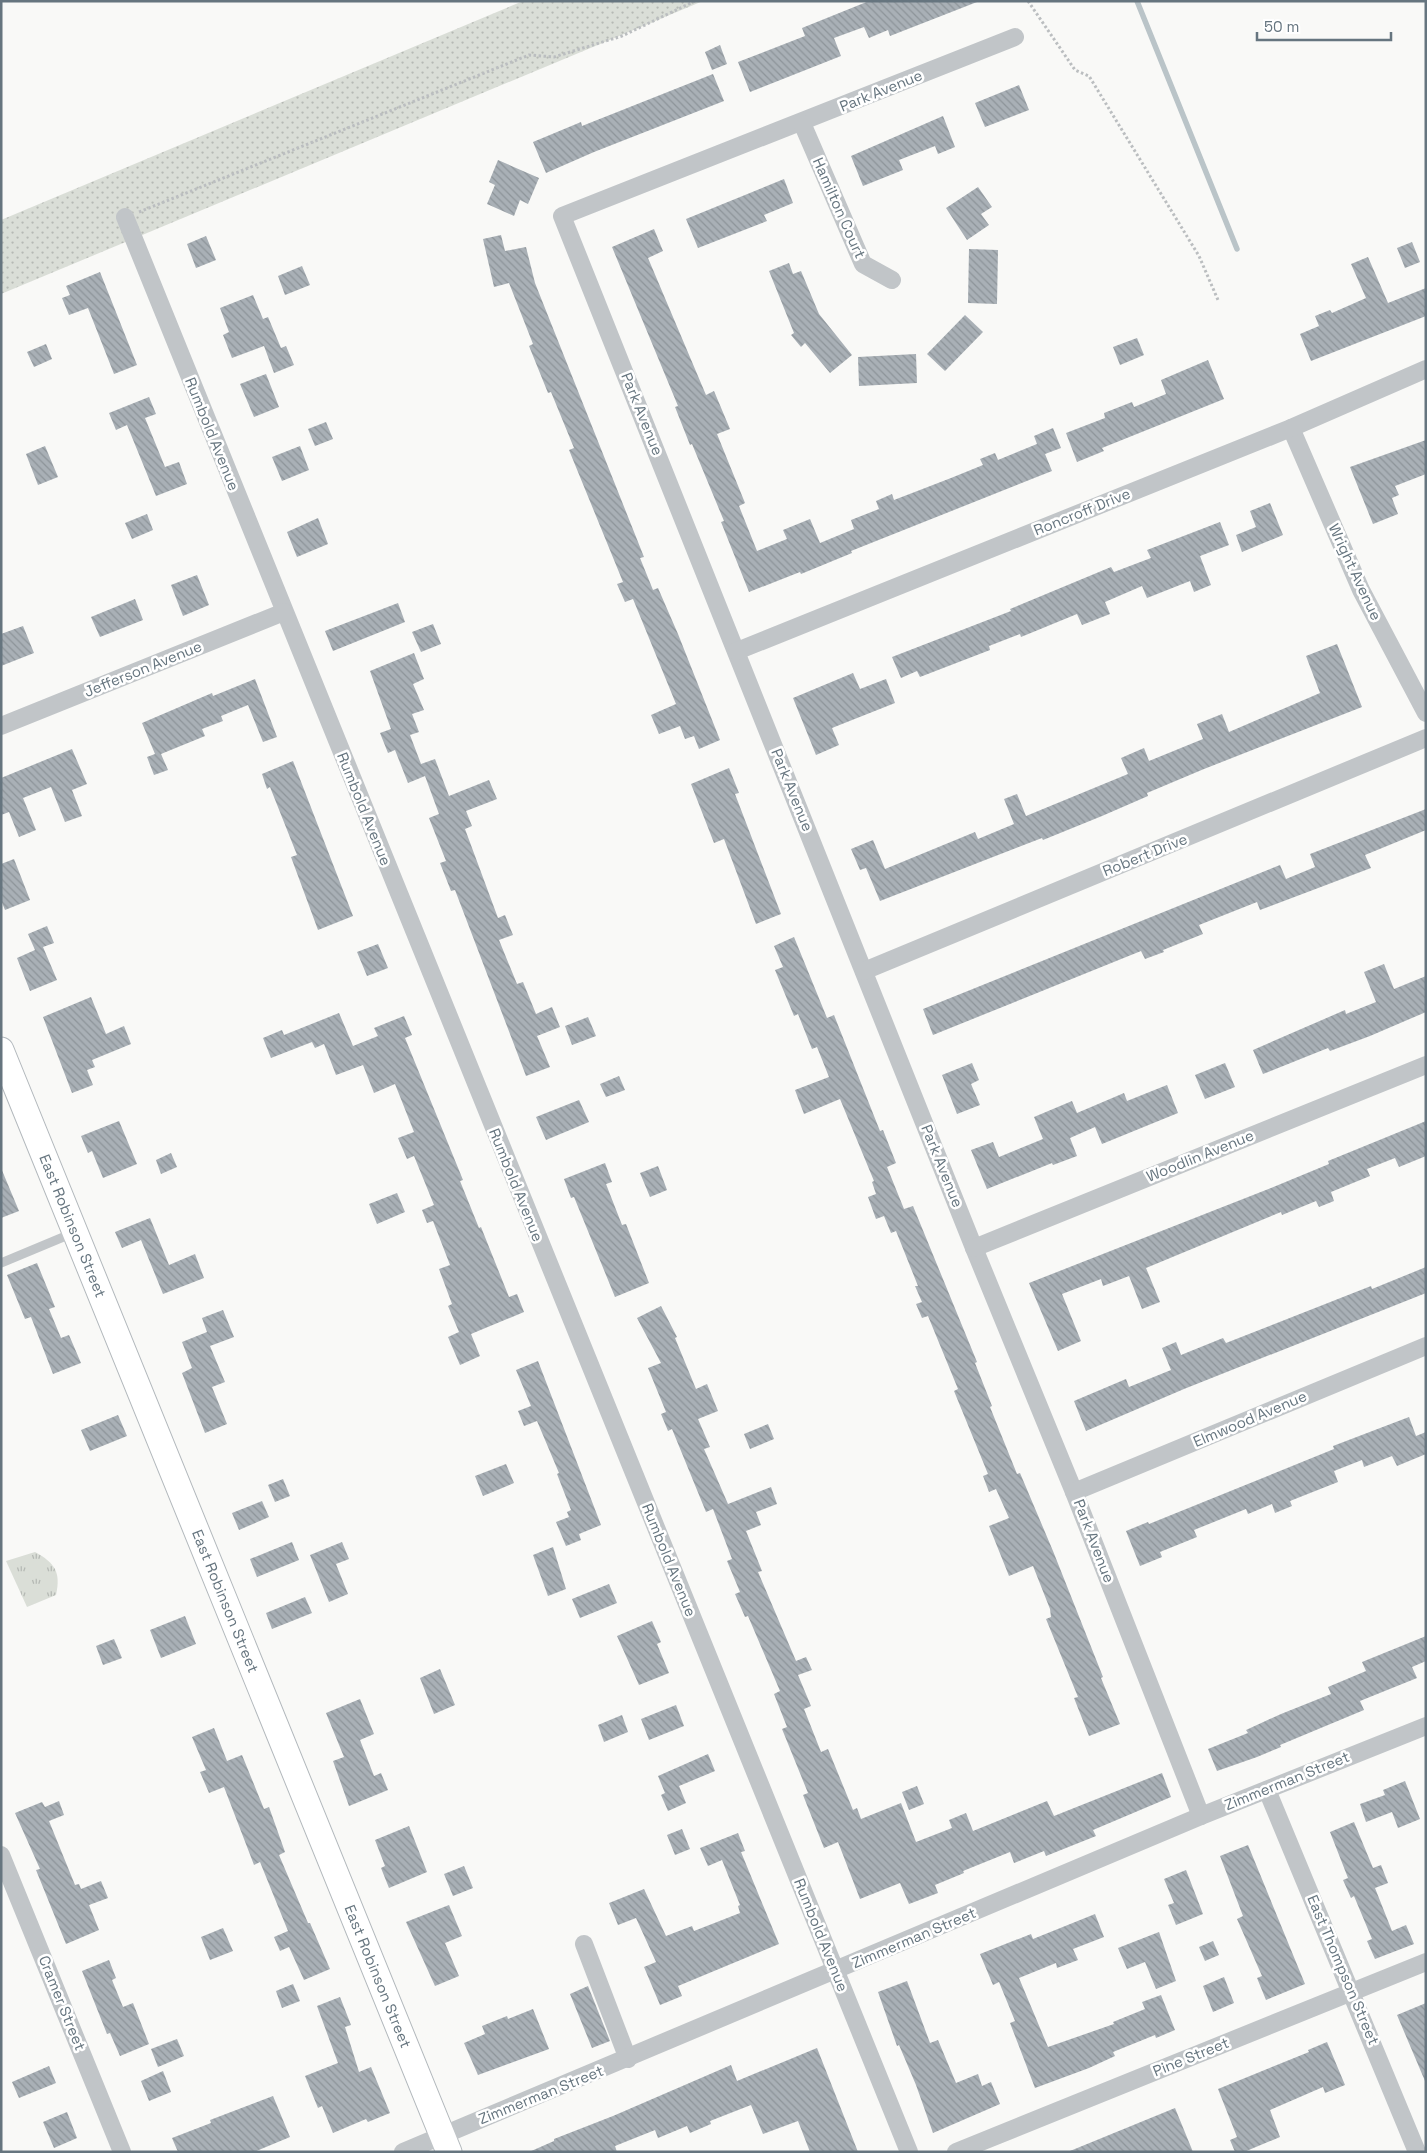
<svg xmlns="http://www.w3.org/2000/svg" width="1427" height="2153" font-family="'Space Grotesk',sans-serif">
	<style>
		.grass { fill: url(#grass-dots) }
		.park { fill: url(#park-tufts) }
		.lines { fill: none; stroke-linecap: round; stroke-linejoin: round }
		.stream { stroke: #bac4c8; stroke-width: 5.5 }
		.building { fill: url(#building-back-hatch) }
		.secondary-casing { stroke: #b3b9bd; stroke-width: 27 }
		.path { stroke: #bbbec0; stroke-width: 3; stroke-dasharray: 2.5 2.5; stroke-linecap: butt }
		.lane { stroke: #c1c5c8; stroke-width: 9 }
		.street { stroke: #c1c5c8; stroke-width: 18 }
		.secondary { stroke: #fff; stroke-width: 25 }
		.labels { text-anchor: middle; stroke-width: 5; stroke-linejoin: round; paint-order: stroke }
		.street-label { font-size: 15px; fill: #66757f; stroke: #fff }
	</style>
	<defs>
		<pattern id="grass-dots" width="8" height="8" patternUnits="userSpaceOnUse" patternTransform="scale(1.25)"><rect width="8" height="8" fill="#daded7"/><path d="M2 2h.1M6 6h.1" fill="none" stroke="#b5b9b4" stroke-width="1.8" stroke-linecap="round"/></pattern>
		<pattern id="park-tufts" width="24" height="20" patternUnits="userSpaceOnUse" patternTransform="scale(1.25)"><rect width="24" height="20" fill="#daded7"/><path d="M3 7l-1-3M5 7V3M7 7l1-3M15 17l-1-3M17 17v-4M19 17l1-3" fill="none" stroke="#b5b9b4"/></pattern>
		<pattern id="building-back-hatch" width="6" height="6" patternUnits="userSpaceOnUse" patternTransform="scale(1.25)"><rect width="6" height="6" fill="#a9b0b6"/><path d="M-1 5l2 2M0 0l6 6M5-1l2 2" fill="none" stroke="#8d9499"/></pattern>
	</defs>
	<rect width="100%" height="100%" fill="#f9f9f7"/>
	<polygon class="grass" points="523,1 703,1 1,294 1,220"/>
	<path class="park" d="M 35,1552 C 55,1563 61,1572 56,1595 L 27,1607 L 6,1561 Z"/>
	<g class="lines">
		<polyline class="stream" points="1137,1 1237,249"/>
	</g>
	<g class="building">
		<polygon points="869,1 977,2 890,36 888,30 869,38 864,27 834,38 841,56 750,92 738,62 805,36 802,28"/>
		<polygon points="720,45 727,64 712,70 705,52"/>
		<polygon points="713,74 724,101 594,152 546,173 533,142 581,122 582,126"/>
		<polygon points="1019,85 1029,110 985,127 975,103"/>
		<polygon points="943,116 955,147 938,154 935,146 899,160 903,170 863,186 851,156"/>
		<polygon points="498,160 539,178 528,204 520,200 514,216 487,204 495,185 489,182"/>
		<polygon points="784,179 793,203 764,215 767,221 698,248 686,219"/>
		<polygon points="978,187 992,207 981,214 989,225 967,240 946,208"/>
		<polygon points="654,229 663,251 648,258 706,395 714,391 730,429 717,434 745,503 739,506 757,551 787,539 783,530 810,519 820,543 854,529 851,520 879,509 876,501 892,494 894,500 951,478 983,465 980,459 995,453 998,460 1037,444 1034,436 1053,428 1061,448 1045,454 1052,471 851,551 852,553 801,574 800,572 749,592 721,522 724,521 692,444 690,445 675,407 678,406 612,247"/>
		<polygon points="501,235 505,251 526,247 535,283 644,557 640,558 653,590 658,588 678,634 720,740 699,749 694,736 685,739 680,726 659,734 651,715 676,704 633,599 625,602 617,584 623,582 569,450 574,448 551,392 548,393 529,346 533,344 509,283 494,287 483,239"/>
		<polygon points="206,236 216,260 196,268 187,244"/>
		<polygon points="1412,242 1420,262 1405,268 1397,248"/>
		<polygon points="969,249 998,250 997,304 968,303"/>
		<polygon points="1368,257 1388,303 1426,288 1426,316 1311,361 1300,334 1319,326 1315,316 1330,310 1332,313 1366,298 1351,264"/>
		<polygon points="789,263 793,274 801,271 819,314 852,355 830,373 805,343 801,347 791,335 794,333 769,271"/>
		<polygon points="302,266 310,285 285,295 278,276"/>
		<polygon points="100,272 137,365 114,374 88,308 69,315 62,298 70,295 66,286"/>
		<polygon points="253,295 263,319 268,317 281,348 286,346 294,365 274,373 264,346 232,358 223,335 229,332 220,308"/>
		<polygon points="965,315 983,332 945,371 927,354"/>
		<polygon points="1137,338 1144,355 1120,365 1113,347"/>
		<polygon points="46,344 52,359 34,367 27,352"/>
		<polygon points="916,354 917,383 859,386 858,357"/>
		<polygon points="1208,360 1224,399 1102,448 1104,451 1077,462 1066,433 1105,418 1104,413 1132,402 1134,407 1166,394 1161,380"/>
		<polygon points="266,374 279,407 254,417 240,384"/>
		<polygon points="149,397 156,414 145,418 165,467 179,462 187,484 156,496 127,425 116,430 109,413"/>
		<polygon points="326,422 333,439 315,446 308,429"/>
		<polygon points="1426,440 1426,474 1395,486 1399,495 1392,498 1398,514 1373,524 1350,467"/>
		<polygon points="45,446 58,477 38,485 26,454"/>
		<polygon points="300,446 309,470 282,481 272,457"/>
		<polygon points="1270,503 1283,535 1242,552 1236,535 1256,527 1250,511"/>
		<polygon points="147,514 153,530 132,539 125,523"/>
		<polygon points="318,518 328,544 297,557 287,532"/>
		<polygon points="1220,522 1229,545 1200,556 1211,585 1194,592 1190,581 1147,598 1142,586 1105,602 1110,614 1082,625 1077,614 1021,637 1020,634 989,646 990,650 920,677 917,671 901,678 892,657 1011,611 1010,609 1111,567 1114,572 1151,558 1147,550"/>
		<polygon points="197,575 209,605 183,616 171,585"/>
		<polygon points="135,599 143,620 100,637 91,617"/>
		<polygon points="398,603 405,622 333,651 325,631"/>
		<polygon points="433,624 441,644 421,652 412,632"/>
		<polygon points="23,626 34,653 1,666 1,634"/>
		<polygon points="1337,644 1362,707 1204,769 1147,793 1148,796 1102,816 1043,840 1042,838 880,901 866,868 860,870 851,849 873,840 885,869 975,832 978,839 1014,824 1004,799 1017,794 1026,816 1128,774 1121,758 1144,748 1149,761 1203,739 1197,724 1222,714 1229,732 1320,693 1306,656"/>
		<polygon points="414,653 424,679 413,684 424,710 412,714 419,732 410,735 421,764 435,759 449,796 489,780 497,799 466,811 472,826 465,829 498,918 505,915 513,935 499,940 517,984 523,982 536,1014 552,1007 560,1027 537,1036 550,1067 526,1076 455,890 451,891 440,863 446,861 429,818 439,814 425,776 408,783 395,750 388,753 380,733 391,729 370,671"/>
		<polygon points="853,673 860,689 886,679 895,703 832,728 839,745 816,755 793,698"/>
		<polygon points="255,679 277,737 263,742 248,705 221,716 223,721 202,729 205,736 161,754 168,770 154,775 147,757 155,754 142,723 212,693 213,696"/>
		<polygon points="72,749 87,784 72,790 82,816 65,822 51,787 23,798 36,830 19,837 9,812 1,815 1,778"/>
		<polygon points="293,761 353,916 318,930 291,857 297,855 270,787 267,789 262,774"/>
		<polygon points="729,768 739,793 735,794 781,914 756,924 724,839 714,843 691,784"/>
		<polygon points="1426,809 1426,830 1365,855 1371,868 1260,910 1257,902 1199,925 1203,934 1163,950 1164,952 1145,959 1141,951 933,1035 923,1009 1280,865 1286,879 1315,867 1310,854"/>
		<polygon points="14,859 30,900 5,910 1,900 1,864"/>
		<polygon points="47,926 54,943 43,947 57,980 30,991 17,958 35,950 28,934"/>
		<polygon points="794,937 827,1018 834,1015 880,1131 883,1130 896,1163 887,1167 904,1209 913,1206 977,1362 975,1363 992,1406 990,1407 1017,1474 1020,1473 1053,1551 1103,1677 1101,1678 1120,1724 1089,1736 1074,1698 1078,1697 1046,1619 1051,1617 1050,1609 1033,1566 1009,1576 989,1526 1009,1518 996,1489 989,1492 983,1476 988,1474 954,1391 958,1389 928,1316 922,1318 916,1304 922,1302 915,1286 918,1286 896,1231 891,1233 884,1216 876,1219 868,1197 876,1194 872,1182 874,1181 840,1099 804,1114 795,1090 829,1077 817,1047 812,1049 798,1014 794,1016 775,970 783,967 774,946"/>
		<polygon points="378,944 388,968 367,976 357,952"/>
		<polygon points="1384,964 1394,989 1426,976 1426,1012 1370,1036 1330,1051 1328,1048 1263,1074 1253,1050 1345,1010 1346,1014 1376,1002 1364,972"/>
		<polygon points="91,997 106,1034 124,1026 131,1044 92,1060 95,1067 87,1070 93,1085 72,1093 43,1017"/>
		<polygon points="339,1013 353,1046 378,1036 374,1028 404,1016 412,1035 405,1038 463,1180 460,1181 479,1228 481,1227 509,1297 517,1294 524,1312 471,1334 480,1356 460,1365 448,1337 459,1332 448,1306 452,1304 439,1269 450,1265 433,1221 427,1223 422,1210 434,1205 414,1156 407,1159 398,1138 414,1132 395,1084 374,1093 363,1065 336,1075 324,1044 315,1048 312,1042 271,1058 263,1038 282,1030 284,1035"/>
		<polygon points="588,1017 596,1036 572,1045 565,1026"/>
		<polygon points="972,1063 979,1080 971,1084 980,1105 957,1114 942,1075"/>
		<polygon points="1225,1063 1235,1087 1205,1099 1195,1075"/>
		<polygon points="619,1076 625,1090 606,1097 600,1084"/>
		<polygon points="1167,1085 1178,1113 1102,1144 1095,1127 1070,1138 1077,1156 1053,1165 1052,1163 987,1189 971,1150 993,1142 999,1157 1043,1139 1034,1117 1072,1101 1077,1113 1124,1093 1127,1101"/>
		<polygon points="579,1100 589,1122 546,1140 536,1117"/>
		<polygon points="119,1121 137,1164 103,1178 92,1151 88,1153 81,1136"/>
		<polygon points="1426,1121 1426,1156 1399,1167 1395,1158 1367,1169 1370,1176 1331,1192 1334,1201 1319,1207 1316,1201 1282,1215 1281,1212 1146,1268 1160,1302 1142,1309 1129,1276 1103,1286 1101,1279 1062,1294 1081,1341 1058,1351 1029,1283 1271,1188 1329,1164 1328,1161"/>
		<polygon points="171,1153 177,1167 161,1174 156,1160"/>
		<polygon points="605,1163 612,1182 606,1184 622,1225 626,1224 649,1283 615,1297 574,1197 571,1198 564,1179"/>
		<polygon points="658,1166 667,1190 650,1197 640,1173"/>
		<polygon points="1,1168 19,1211 1,1218"/>
		<polygon points="397,1193 405,1212 377,1224 369,1204"/>
		<polygon points="150,1218 169,1265 195,1254 204,1278 163,1294 141,1240 122,1248 115,1232"/>
		<polygon points="37,1263 55,1307 49,1309 61,1338 69,1335 81,1363 53,1374 31,1317 25,1319 7,1275"/>
		<polygon points="1426,1267 1426,1293 1184,1389 1086,1431 1074,1401 1126,1379 1129,1387 1171,1370 1162,1348 1176,1342 1181,1355 1223,1338 1226,1343 1371,1286 1372,1289"/>
		<polygon points="661,1306 677,1337 675,1338 696,1389 707,1384 718,1411 698,1419 710,1447 704,1449 728,1504 771,1487 777,1504 756,1512 761,1525 746,1531 762,1571 758,1572 796,1661 806,1657 812,1670 798,1675 811,1706 804,1709 821,1752 828,1749 853,1810 857,1808 861,1819 901,1803 916,1842 952,1828 949,1820 966,1813 973,1831 1047,1801 1054,1816 1162,1773 1171,1797 1093,1830 1096,1836 1046,1856 1044,1851 1014,1863 1010,1852 963,1871 964,1873 935,1885 938,1893 909,1904 900,1883 860,1899 838,1842 824,1848 803,1795 808,1793 782,1729 787,1727 774,1694 780,1691 748,1616 745,1617 735,1594 740,1592 727,1561 732,1559 713,1509 706,1512 672,1429 668,1431 661,1414 666,1412 648,1368 661,1363 637,1318"/>
		<polygon points="223,1310 234,1337 210,1346 225,1382 212,1387 227,1424 205,1433 182,1373 192,1368 182,1342 207,1332 202,1318"/>
		<polygon points="538,1361 601,1525 579,1534 581,1540 566,1546 556,1522 569,1517 567,1512 571,1510 557,1474 559,1473 537,1421 524,1426 518,1411 531,1406 516,1370"/>
		<polygon points="118,1415 127,1436 90,1451 81,1430"/>
		<polygon points="1409,1417 1416,1436 1426,1432 1426,1454 1397,1466 1392,1456 1364,1467 1362,1460 1334,1471 1338,1482 1290,1501 1292,1506 1275,1513 1272,1504 1248,1514 1246,1509 1194,1530 1197,1537 1160,1552 1162,1557 1140,1566 1126,1531 1148,1522 1149,1524 1334,1449 1333,1446"/>
		<polygon points="768,1424 774,1439 750,1449 744,1434"/>
		<polygon points="506,1464 514,1483 483,1496 475,1476"/>
		<polygon points="283,1479 290,1496 275,1502 268,1485"/>
		<polygon points="262,1501 269,1517 239,1530 232,1513"/>
		<polygon points="292,1542 299,1560 257,1577 250,1559"/>
		<polygon points="342,1542 349,1559 336,1564 348,1594 329,1602 310,1555"/>
		<polygon points="553,1547 566,1589 548,1596 533,1555"/>
		<polygon points="609,1584 617,1603 580,1618 572,1599"/>
		<polygon points="305,1597 312,1613 272,1629 266,1613"/>
		<polygon points="185,1616 196,1644 161,1658 150,1630"/>
		<polygon points="652,1621 661,1642 657,1644 669,1673 639,1685 617,1636"/>
		<polygon points="1426,1636 1426,1661 1412,1667 1417,1678 1360,1701 1364,1710 1280,1745 1281,1747 1257,1757 1217,1771 1208,1749 1248,1733 1246,1730 1281,1714 1331,1694 1328,1687 1366,1671 1362,1662"/>
		<polygon points="114,1639 122,1658 103,1665 96,1646"/>
		<polygon points="440,1669 455,1705 434,1714 420,1678"/>
		<polygon points="360,1699 374,1734 360,1740 374,1776 381,1773 388,1790 349,1806 333,1761 344,1757 326,1713"/>
		<polygon points="676,1705 684,1726 649,1740 641,1719"/>
		<polygon points="622,1715 628,1732 604,1742 598,1725"/>
		<polygon points="214,1728 227,1761 242,1755 264,1809 269,1807 285,1852 279,1855 308,1923 310,1923 330,1969 304,1980 289,1947 280,1951 274,1937 288,1931 260,1862 254,1865 224,1787 209,1793 200,1772 206,1770 192,1737"/>
		<polygon points="708,1754 715,1771 679,1786 686,1803 668,1811 661,1795 665,1793 658,1776"/>
		<polygon points="1405,1781 1420,1819 1398,1828 1392,1812 1366,1822 1360,1804 1385,1795 1383,1790"/>
		<polygon points="917,1786 924,1804 909,1810 902,1792"/>
		<polygon points="59,1801 64,1815 49,1821 75,1885 79,1884 81,1889 101,1881 108,1898 89,1905 99,1930 66,1944 36,1870 40,1869 15,1813 42,1802 45,1807"/>
		<polygon points="1354,1822 1373,1868 1381,1865 1388,1883 1375,1888 1392,1931 1406,1925 1414,1944 1375,1959 1367,1941 1372,1939 1354,1896 1351,1898 1343,1880 1348,1878 1330,1832"/>
		<polygon points="409,1826 427,1872 389,1888 381,1868 385,1866 375,1840"/>
		<polygon points="682,1829 690,1849 675,1855 667,1835"/>
		<polygon points="738,1833 745,1851 741,1852 779,1944 678,1986 682,1996 660,2005 644,1967 656,1962 636,1918 618,1925 609,1903 644,1889 666,1936 692,1926 694,1931 740,1913 738,1906 740,1905 722,1860 708,1866 700,1848"/>
		<polygon points="1248,1845 1305,1984 1266,2000 1257,1978 1262,1976 1237,1919 1243,1916 1220,1856"/>
		<polygon points="464,1866 473,1888 453,1896 444,1874"/>
		<polygon points="1186,1870 1203,1914 1176,1925 1168,1905 1174,1903 1164,1879"/>
		<polygon points="449,1905 462,1936 445,1943 459,1976 435,1986 406,1922"/>
		<polygon points="1095,1914 1104,1937 1073,1949 1078,1960 1057,1968 1056,1963 1019,1978 1048,2047 1114,2024 1113,2022 1145,2009 1142,2002 1161,1995 1175,2030 1156,2038 1155,2035 1113,2052 1115,2056 1089,2068 1035,2088 1010,2023 1015,2021 999,1982 993,1985 980,1954 1031,1934 1033,1939"/>
		<polygon points="223,1928 233,1951 210,1960 201,1937"/>
		<polygon points="1159,1932 1176,1981 1156,1989 1145,1962 1127,1969 1118,1948"/>
		<polygon points="1213,1941 1219,1955 1205,1961 1199,1947"/>
		<polygon points="109,1960 116,1978 112,1980 123,2007 133,2003 149,2044 120,2056 110,2033 107,2034 82,1971"/>
		<polygon points="1224,1977 1234,2003 1213,2012 1203,1986"/>
		<polygon points="907,1981 930,2043 938,2040 956,2083 978,2074 982,2086 991,2082 1000,2104 933,2133 916,2085 899,2045 897,2046 878,1992"/>
		<polygon points="293,1984 300,2001 282,2008 276,1991"/>
		<polygon points="588,1986 610,2041 592,2048 570,1994"/>
		<polygon points="340,1997 351,2025 345,2027 359,2072 371,2067 390,2113 368,2122 366,2119 333,2133 322,2106 318,2108 305,2076 338,2063 317,2006"/>
		<polygon points="1426,2003 1426,2081 1425,2081 1397,2015"/>
		<polygon points="533,2009 549,2049 478,2075 464,2043 485,2034 482,2026 507,2016 508,2019"/>
		<polygon points="177,2039 184,2056 158,2067 151,2049"/>
		<polygon points="1327,2042 1345,2085 1325,2093 1323,2087 1270,2110 1280,2137 1244,2152 1235,2152 1230,2140 1237,2137 1218,2089 1309,2052 1308,2050"/>
		<polygon points="817,2048 858,2152 810,2152 798,2121 763,2134 751,2105 710,2121 711,2124 690,2133 687,2126 658,2138 655,2130 615,2146 617,2152 529,2152 554,2141 554,2139 613,2116 731,2065 737,2081"/>
		<polygon points="49,2066 56,2083 19,2098 12,2082"/>
		<polygon points="163,2071 171,2092 149,2101 141,2081"/>
		<polygon points="273,2096 290,2137 254,2152 178,2152 172,2138 211,2123 210,2120"/>
		<polygon points="1175,2108 1193,2152 1070,2152 1070,2151"/>
		<polygon points="67,2112 77,2138 54,2148 43,2122"/>
	</g>
	<g class="lines">
		<defs>
			<g id="secondary">
				<path id="s1" d="M 1,1050 L 449,2152"/>
			</g>
		</defs>
		<use href="#secondary" class="secondary-casing"/>
		<g class="path">
			<polyline points="1028,1 1075,70 1089,76 1199,256 1218,300"/>
			<polyline points="139,212 529,55 554,57 622,36 695,1"/>
		</g>
		<polyline class="lane" points="1,1263 73,1233"/>
		<g class="street">
			<polyline points="1015,37 562,216 974,1248 1074,1492 1201,1816"/>
			<polyline points="802,123 863,264 892,280"/>
			<polyline points="125,217 909,2152"/>
			<polyline points="1291,428 1361,590 1426,713"/>
			<polyline points="737,651 1291,428 1426,369"/>
			<polyline points="1,726 284,612"/>
			<polyline points="864,971 1426,738"/>
			<polyline points="974,1248 1426,1065"/>
			<polyline points="1074,1492 1426,1346"/>
			<polyline points="1267,1790 1417,2152"/>
			<polyline points="1,1855 122,2152"/>
			<polyline points="584,1944 628,2059"/>
			<polyline points="403,2152 1201,1816 1426,1726"/>
			<polyline points="956,2152 1426,1962"/>
		</g>
		<use href="#secondary" class="secondary"/>
	</g>
	<g class="labels">
		<g class="street-label">
			<text transform="translate(881 91) rotate(-22)" y="5">Park Avenue</text>
			<text transform="translate(839 208) rotate(66)" y="5">Hamilton Court</text>
			<text transform="translate(642 414) rotate(68)" y="5">Park Avenue</text>
			<text transform="translate(212 434) rotate(68)" y="5">Rumbold Avenue</text>
			<text transform="translate(1082 512) rotate(-22)" y="5">Roncroff Drive</text>
			<text transform="translate(1355 572) rotate(65)" y="5">Wright Avenue</text>
			<text transform="translate(143 669) rotate(-22)" y="5">Jefferson Avenue</text>
			<text transform="translate(792 790) rotate(68)" y="5">Park Avenue</text>
			<text transform="translate(364 809) rotate(68)" y="5">Rumbold Avenue</text>
			<text transform="translate(1145 855) rotate(-22)" y="5">Robert Drive</text>
			<text transform="translate(1200 1156) rotate(-22)" y="5">Woodlin Avenue</text>
			<text transform="translate(942 1166) rotate(68)" y="5">Park Avenue</text>
			<text transform="translate(516 1185) rotate(68)" y="5">Rumbold Avenue</text>
			<text dy="5" stroke="none"><textPath href="#s1" startOffset="190">East Robinson Street</textPath></text>
			<text transform="translate(1250 1419) rotate(-23)" y="5">Elmwood Avenue</text>
			<text transform="translate(1094 1541) rotate(69)" y="5">Park Avenue</text>
			<text transform="translate(669 1560) rotate(68)" y="5">Rumbold Avenue</text>
			<text dy="5" stroke="none"><textPath href="#s1" startOffset="595">East Robinson Street</textPath></text>
			<text transform="translate(1287 1781) rotate(-22)" y="5">Zimmerman Street</text>
			<text transform="translate(821 1935) rotate(68)" y="5">Rumbold Avenue</text>
			<text transform="translate(914 1938) rotate(-23)" y="5">Zimmerman Street</text>
			<text transform="translate(1343 1970) rotate(67)" y="5">East Thompson Street</text>
			<text dy="5" stroke="none"><textPath href="#s1" startOffset="1000">East Robinson Street</textPath></text>
			<text transform="translate(62 2003) rotate(68)" y="5">Cramer Street</text>
			<text transform="translate(1191 2057) rotate(-22)" y="5">Pine Street</text>
			<text transform="translate(541 2095) rotate(-22)" y="5">Zimmerman Street</text>
		</g>
	</g>
	<rect width="1427" height="2153" fill="none" stroke="#66757f" stroke-width="5"/>
	<path d="M1257 32v8h134v-8" fill="none" stroke="#66757f" stroke-width="2.5"/>
	<text x="1264" y="32" font-size="15" fill="#66757f" stroke="#ffffff" stroke-width="4" paint-order="stroke">50 m</text>
</svg>
